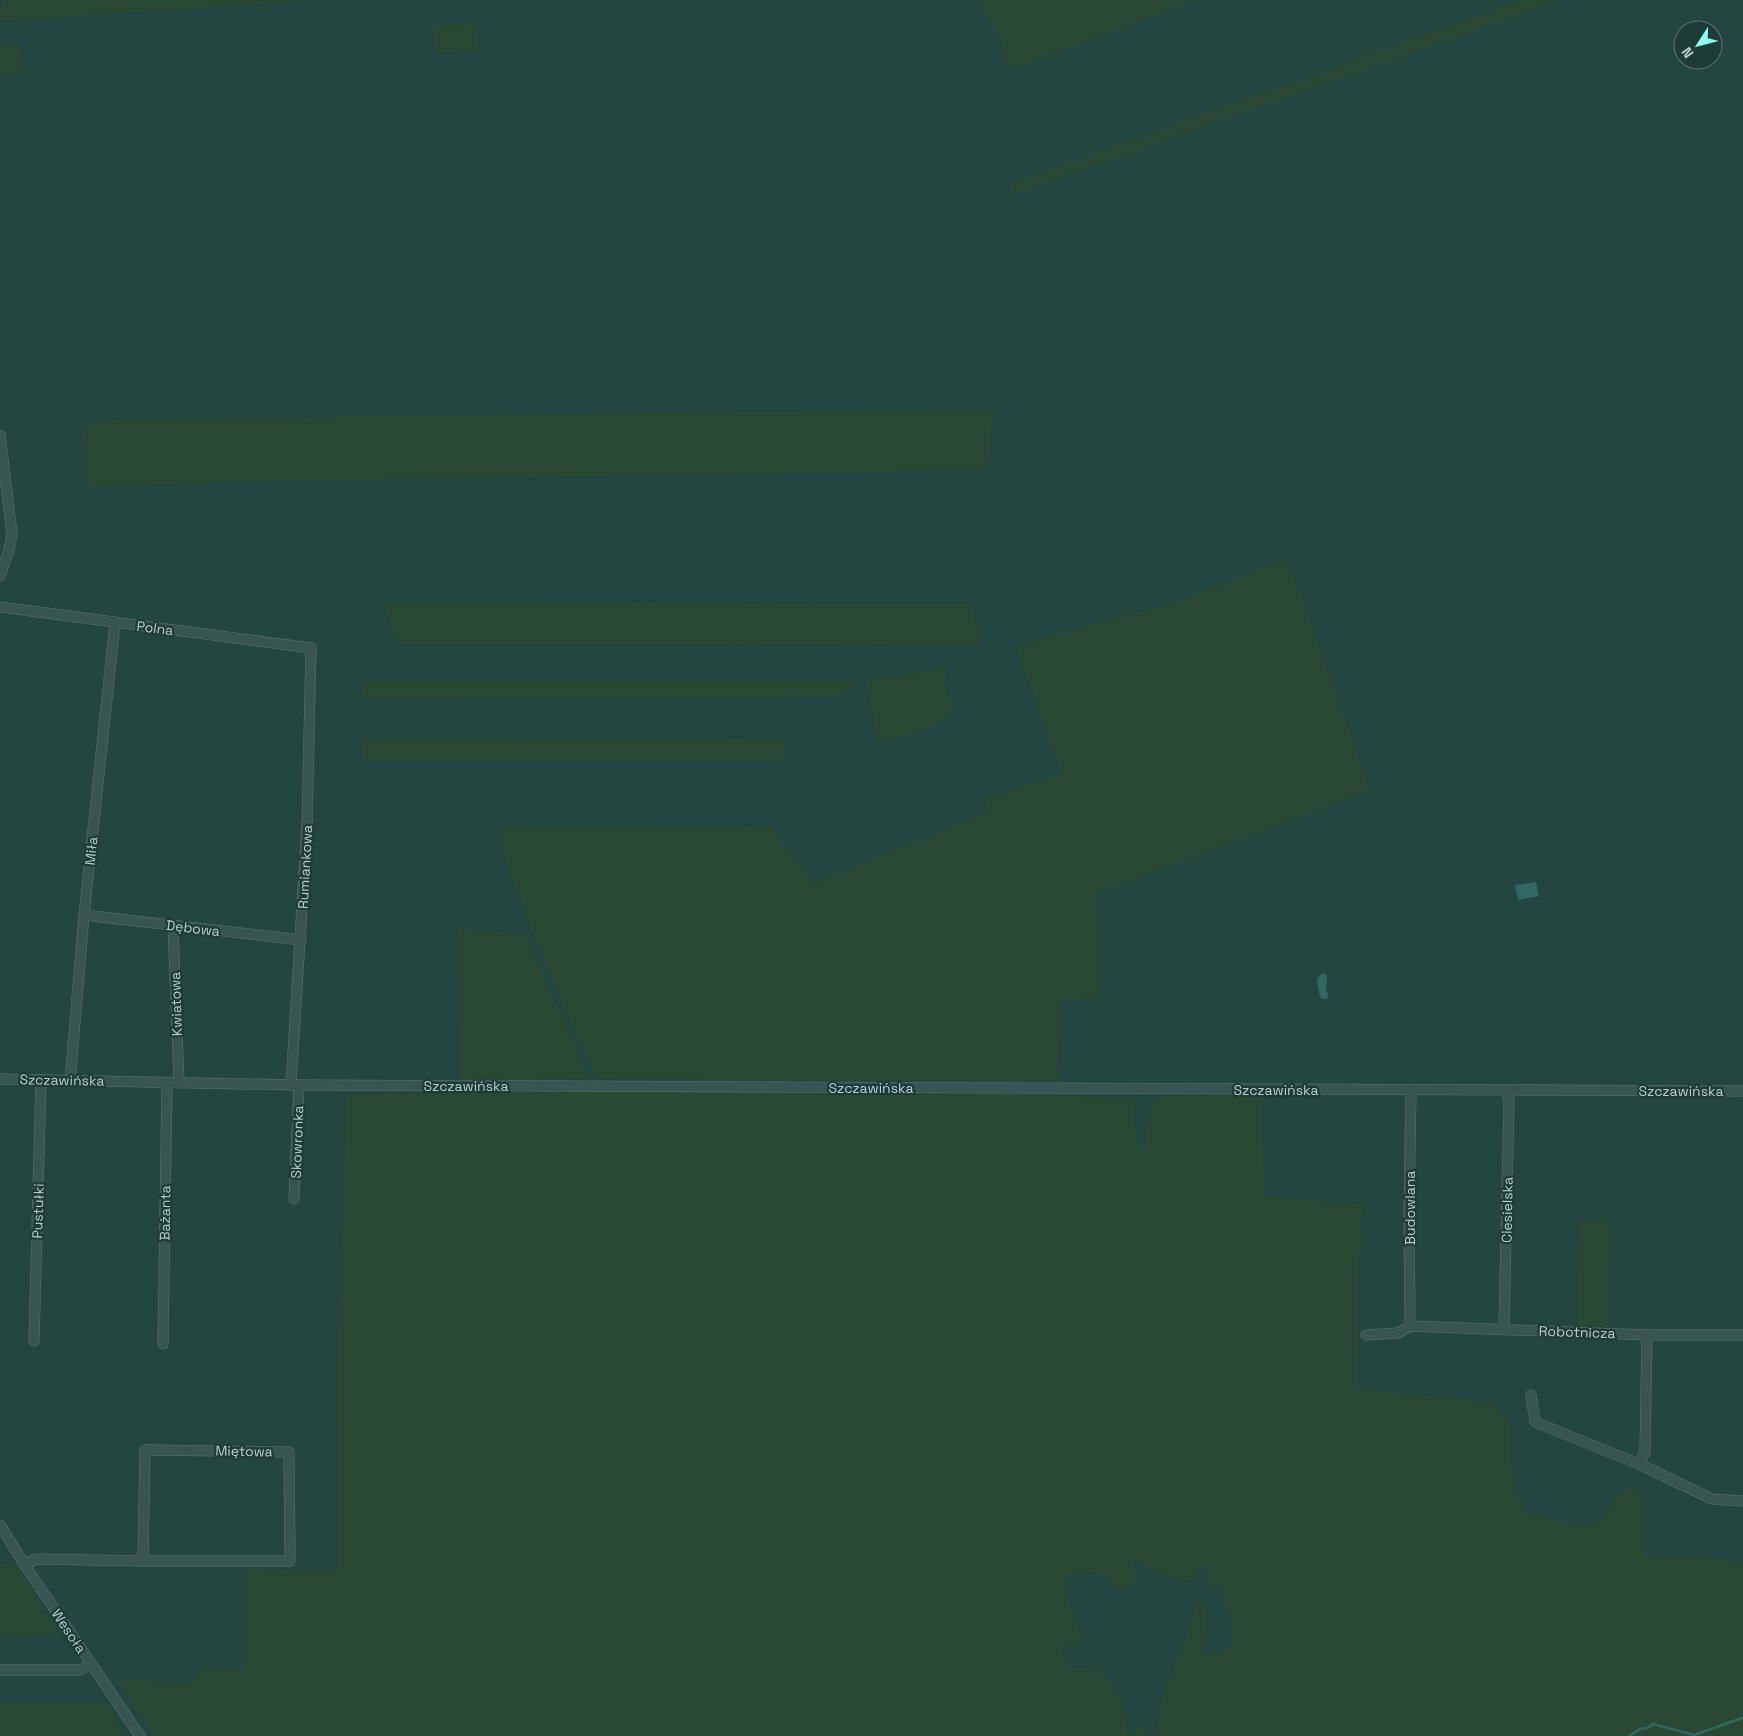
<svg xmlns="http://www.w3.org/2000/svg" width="1743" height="1736" font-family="'Space Grotesk',sans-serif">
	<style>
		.green { fill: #294934 }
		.water { fill: #316861 }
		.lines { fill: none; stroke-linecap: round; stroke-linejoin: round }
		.stream { stroke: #316861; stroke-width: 2.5 }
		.minor-casing { stroke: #5b7572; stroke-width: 11 }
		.minor { stroke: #395551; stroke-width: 10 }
		.labels { text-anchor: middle; stroke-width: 4.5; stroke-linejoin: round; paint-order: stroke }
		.street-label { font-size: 14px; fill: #b7cecc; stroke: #1e3b37 }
	</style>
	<rect width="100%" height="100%" fill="#244641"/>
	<g class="green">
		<polygon points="2,0 325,0 0,21 0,11 3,10"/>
		<polygon points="975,0 1196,0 1009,71 1002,41 987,15"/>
		<polygon points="1520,0 1561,0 1010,196 1011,183"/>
		<polygon points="476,24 480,50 435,53 433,26"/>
		<polygon points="20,44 21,74 0,75 0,46"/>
		<polygon points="994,409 987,470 220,482 87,488 82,426 119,419"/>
		<polygon points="1288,559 1370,791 1097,893 1098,999 1059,1000 1058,1081 597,1079 574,1030 531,929 503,853 498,826 771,827 811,884 988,813 984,799 1062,774 1016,647 1091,624 1169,604"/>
		<polygon points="382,602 972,604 981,645 399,644"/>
		<path d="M 950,667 C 940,681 949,695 955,709 L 933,728 L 878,743 L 866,681 L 835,697 L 362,698 L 362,681 L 866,681 Z"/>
		<polygon points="363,738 788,739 783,761 363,760"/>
		<polygon points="459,927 525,935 589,1079 460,1080"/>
		<path d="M 634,1091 L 978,1094 L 1138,1098 C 1131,1118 1135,1126 1139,1145 L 1146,1146 C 1148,1131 1146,1104 1163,1096 L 1263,1095 L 1264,1196 L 1363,1204 L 1357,1296 L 1359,1388 L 1496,1403 L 1510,1424 L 1511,1463 L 1516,1490 L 1527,1513 L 1580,1526 L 1602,1522 C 1608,1507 1617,1487 1637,1488 L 1643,1506 L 1644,1556 L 1711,1558 L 1743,1562 L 1743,1736 L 1153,1736 L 1157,1731 L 1160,1706 L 1199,1599 C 1212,1613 1204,1637 1202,1654 L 1220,1653 L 1231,1646 L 1231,1614 L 1218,1585 L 1208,1588 L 1206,1565 L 1200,1565 L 1194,1579 L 1181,1582 L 1151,1569 L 1134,1559 L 1137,1580 L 1122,1592 L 1097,1572 L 1069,1574 L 1064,1591 L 1069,1601 L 1082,1637 L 1080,1645 L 1062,1648 L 1068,1668 C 1076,1668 1084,1667 1092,1669 C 1118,1674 1125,1713 1128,1736 L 154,1736 L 113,1678 L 192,1683 L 202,1669 L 244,1669 L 245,1568 L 339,1570 L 338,1365 L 346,1095 Z"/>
		<polygon points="1580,1220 1610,1221 1608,1328 1578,1327"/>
		<polygon points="0,1564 15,1564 59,1634 0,1636"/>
		<polygon points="0,1703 106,1703 128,1736 0,1736"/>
		<polygon points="1141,1723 1153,1729 1148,1736 1131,1736"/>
	</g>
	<g class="water">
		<polygon points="1536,882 1539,896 1518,900 1515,885"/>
		<polygon points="1324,973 1327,976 1326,989 1328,996 1327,999 1323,999 1320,997 1317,981 1320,975"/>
	</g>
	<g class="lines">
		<polyline class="stream" points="1629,1736 1640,1729 1648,1728 1653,1724 1694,1735 1742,1718"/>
		<defs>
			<g id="minor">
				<polyline points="0,435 12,534 9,550 0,576"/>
				<polyline points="0,607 311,648 307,825 291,1085"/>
				<polyline points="84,915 301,940"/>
				<polyline points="173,925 179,1083"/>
				<polyline points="0,1079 299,1085 1743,1091"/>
				<polyline points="70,1081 84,915 115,623"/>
				<polyline points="294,1199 299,1085"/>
				<polyline points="1410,1326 1647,1335 1743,1335"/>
				<polyline points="1410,1326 1409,1211 1411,1090"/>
				<polyline points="1504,1329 1509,1100 1506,1091"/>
				<polyline points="1366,1335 1398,1333 1410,1326"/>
				<polyline points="1647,1335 1645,1452 1639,1464 1712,1499 1743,1501"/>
				<polyline points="34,1341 41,1080"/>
				<polyline points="163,1344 167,1083"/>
				<polyline points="1531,1395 1535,1422 1639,1464"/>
				<polyline points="0,1525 24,1564 140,1736"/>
				<polyline points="24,1564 37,1559 143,1561 290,1561 289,1452 145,1450 143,1561"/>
				<polyline points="0,1670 80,1670 91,1664"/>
			</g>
		</defs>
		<use href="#minor" class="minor-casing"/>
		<use href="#minor" class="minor"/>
	</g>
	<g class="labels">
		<g class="street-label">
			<text transform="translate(155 628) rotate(7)" y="5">Polna</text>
			<text transform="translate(91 851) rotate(-84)" y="5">Miła</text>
			<text transform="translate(305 867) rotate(-87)" y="5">Rumiankowa</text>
			<text transform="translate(193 928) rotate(7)" y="5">Dębowa</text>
			<text transform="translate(176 1004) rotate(-92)" y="5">Kwiatowa</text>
			<text transform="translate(62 1080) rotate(1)" y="5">Szczawińska</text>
			<text x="466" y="1091">Szczawińska</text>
			<text x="871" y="1093">Szczawińska</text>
			<text x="1276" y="1095">Szczawińska</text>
			<text x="1681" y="1096">Szczawińska</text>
			<text transform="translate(297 1142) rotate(-88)" y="5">Skowronka</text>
			<text transform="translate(1410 1208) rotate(-90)" y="5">Budowlana</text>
			<text transform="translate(1507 1210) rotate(-89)" y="5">Ciesielska</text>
			<text transform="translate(38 1211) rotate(-88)" y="5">Pustułki</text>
			<text transform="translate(165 1213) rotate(-89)" y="5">Bażanta</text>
			<text transform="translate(1577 1332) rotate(2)" y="5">Robotnicza</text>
			<text transform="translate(244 1451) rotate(1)" y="5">Miętowa</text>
			<text transform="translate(69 1631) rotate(56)" y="5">Wesoła</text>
		</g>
	</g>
	<g transform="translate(1698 45) rotate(234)"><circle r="24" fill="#1e3b37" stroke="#5b7673"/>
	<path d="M0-4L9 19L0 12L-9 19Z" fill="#8bfff2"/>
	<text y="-8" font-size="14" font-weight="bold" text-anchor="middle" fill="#b7cecc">N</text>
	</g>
</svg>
